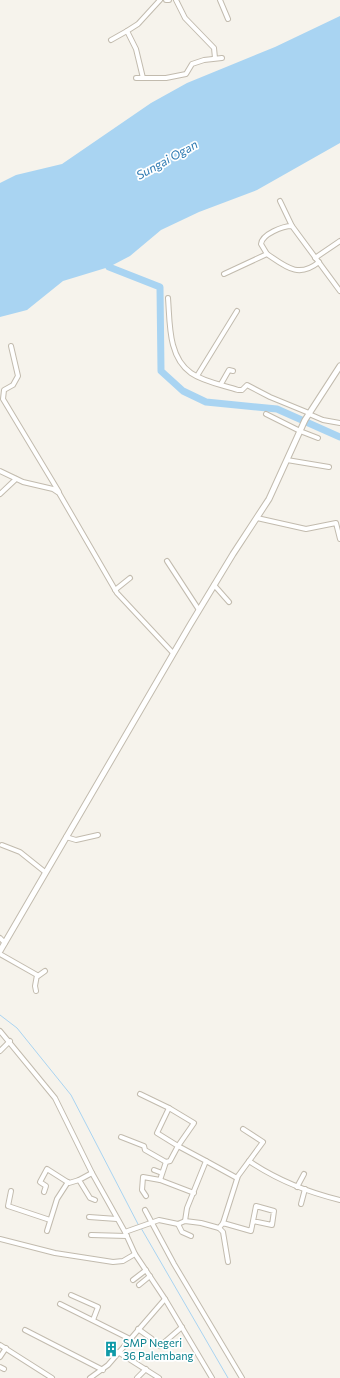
<svg xmlns="http://www.w3.org/2000/svg" width="340" height="1378" font-family="Commissioner,sans-serif">
	<style>
		.water { fill: #a9d4f2 }
		.lines { fill: none; stroke-linecap: round; stroke-linejoin: round }
		.stream { stroke: #a9d4f2; stroke-width: 1 }
		.river { stroke: #a9d4f2; stroke-width: 7 }
		.minor-casing { stroke: #c2bbae; stroke-width: 6 }
		.tertiary-casing { stroke: #c2bbae; stroke-width: 7 }
		.minor { stroke: #fff; stroke-width: 4 }
		.tertiary { stroke: #fff; stroke-width: 5 }
		.labels { text-anchor: middle; stroke-width: 3.5; stroke-linejoin: round; paint-order: stroke }
		.culture-label { font-size: 11px; fill: #0d838f; stroke: #fff; text-anchor: start }
		.water-label { font-size: 12px; font-style: italic; fill: #2e7ab2; stroke: #fff }
	</style>
	<rect width="100%" height="100%" fill="#f6f3ec"/>
	<polygon class="water" points="340,16 340,143 257,190 199,212 161,230 130,256 109,267 63,281 27,310 0,317 0,183 16,175 62,164 151,103 187,83 275,47"/>
	<g class="lines">
		<g class="stream">
			<polyline points="0,1015 17,1028 71,1095 139,1226"/>
			<polyline points="141,1228 228,1378"/>
		</g>
		<polyline class="river" points="109,267 160,287 161,371 183,391 206,402 277,409 340,437"/>
		<defs>
			<g id="minor">
				<polyline points="160,0 138,24 127,31 136,49 143,78 166,78 186,74 192,64 204,60 222,58"/>
				<polyline points="166,0 169,0"/>
				<polyline points="176,0 185,18 214,48 215,58"/>
				<polyline points="220,0 228,19"/>
				<polyline points="111,40 127,31"/>
				<polyline points="136,78 143,78"/>
				<polyline points="280,201 292,226"/>
				<path d="M 267,254 C 285,266 298,279 319,262"/>
				<polyline points="315,258 340,241"/>
				<path d="M 224,274 L 267,254 L 261,244 C 262,234 283,226 292,226 L 340,291"/>
				<path d="M 168,298 C 170,323 168,357 191,373 C 204,382 223,385 238,390 L 242,390 L 247,385 L 270,397 L 309,413"/>
				<polyline points="11,346 18,376 13,385 4,390 3,399 59,492"/>
				<polyline points="197,376 237,311"/>
				<polyline points="221,384 229,370 233,371"/>
				<polyline points="266,414 300,431 318,438"/>
				<polyline points="309,414 323,420 340,423"/>
				<polyline points="287,460 329,467"/>
				<polyline points="0,471 23,482 53,489 59,493 117,593 173,653"/>
				<polyline points="0,494 16,479"/>
				<polyline points="257,518 306,529 336,523 340,539"/>
				<polyline points="167,561 199,610"/>
				<polyline points="214,585 229,602"/>
				<polyline points="115,590 130,578"/>
				<polyline points="66,837 76,840 98,835"/>
				<polyline points="2,845 20,852 45,872"/>
				<polyline points="0,938 5,943"/>
				<polyline points="0,954 37,975 35,986 36,991"/>
				<polyline points="38,976 45,971"/>
				<polyline points="0,1031 55,1098 92,1173 125,1232 135,1254 165,1299 212,1378"/>
				<polyline points="0,1051 10,1041"/>
				<polyline points="140,1094 169,1108"/>
				<polyline points="121,1137 144,1146 145,1150 166,1162"/>
				<polyline points="206,1161 237,1178"/>
				<path d="M 249,1161 C 277,1180 307,1192 340,1200"/>
				<polyline points="154,1170 162,1173"/>
				<polyline points="92,1173 79,1180 90,1198 95,1200"/>
				<polyline points="160,1180 166,1162 170,1161 178,1146 157,1133 169,1108 194,1123 178,1146 206,1161 187,1208 185,1221"/>
				<polyline points="297,1187 304,1174"/>
				<polyline points="11,1191 8,1206 50,1220"/>
				<polyline points="44,1192 46,1186 40,1182 47,1169 69,1183 79,1180"/>
				<polyline points="146,1196 142,1190 143,1177 160,1180 194,1193"/>
				<polyline points="301,1204 305,1189"/>
				<polyline points="145,1210 174,1264 242,1378"/>
				<polyline points="89,1217 117,1219"/>
				<polyline points="223,1223 238,1176 263,1142 243,1129"/>
				<polyline points="178,1224 182,1232 191,1236"/>
				<polyline points="219,1228 223,1232 228,1262"/>
				<polyline points="47,1231 57,1199 68,1182"/>
				<polyline points="125,1232 159,1220 178,1224 185,1221 201,1223 219,1228 223,1223 251,1231 256,1206 274,1211 272,1225 253,1221"/>
				<polyline points="91,1235 127,1236"/>
				<polyline points="0,1239 55,1253 113,1262 123,1261 135,1254"/>
				<polyline points="133,1280 146,1270"/>
				<polyline points="139,1285 150,1276"/>
				<polyline points="71,1295 98,1307 93,1320"/>
				<polyline points="60,1304 130,1339"/>
				<polyline points="138,1329 152,1339"/>
				<polyline points="25,1330 103,1370"/>
				<polyline points="0,1345 52,1378"/>
				<polyline points="160,1346 182,1327"/>
				<polyline points="118,1352 159,1378"/>
				<polyline points="0,1357 6,1348"/>
				<polyline points="0,1367 4,1369"/>
				<polyline points="90,1378 108,1365 165,1299"/>
				<polyline points="137,1378 146,1369"/>
			</g>
			<polyline id="tertiary" points="0,951 190,625 233,554 269,499 305,420 340,366"/>
		</defs>
		<use href="#minor" class="minor-casing"/>
		<use href="#tertiary" class="tertiary-casing"/>
		<use href="#minor" class="minor"/>
		<use href="#tertiary" class="tertiary"/>
	</g>
	<defs>
		<symbol id="building-bare" viewBox="-9 -9 18 18"><path d="M-4-6H4V6H1V3H-1V6H-4ZM-2.5-4.3h1.7v1.8h-1.7ZM.8-4.3h1.7v1.8H.8ZM-2.5-1h1.7V.8h-1.7ZM.8-1h1.7V.8H.8Z" fill="#0f9aa8" stroke="#fff" stroke-width="2.5" paint-order="stroke"/></symbol>
	</defs>
	<g fill-rule="evenodd">
		<use href="#building-bare" x="100" y="1338" width="22" height="22"/>
	</g>
	<g class="labels">
		<g class="culture-label">
			<text x="123" y="1347">SMP Negeri<tspan x="123" dy="13">36 Palembang</tspan></text>
		</g>
		<g class="water-label">
			<text transform="translate(167 160) rotate(-29)" y="4">Sungai Ogan</text>
		</g>
	</g>
</svg>
